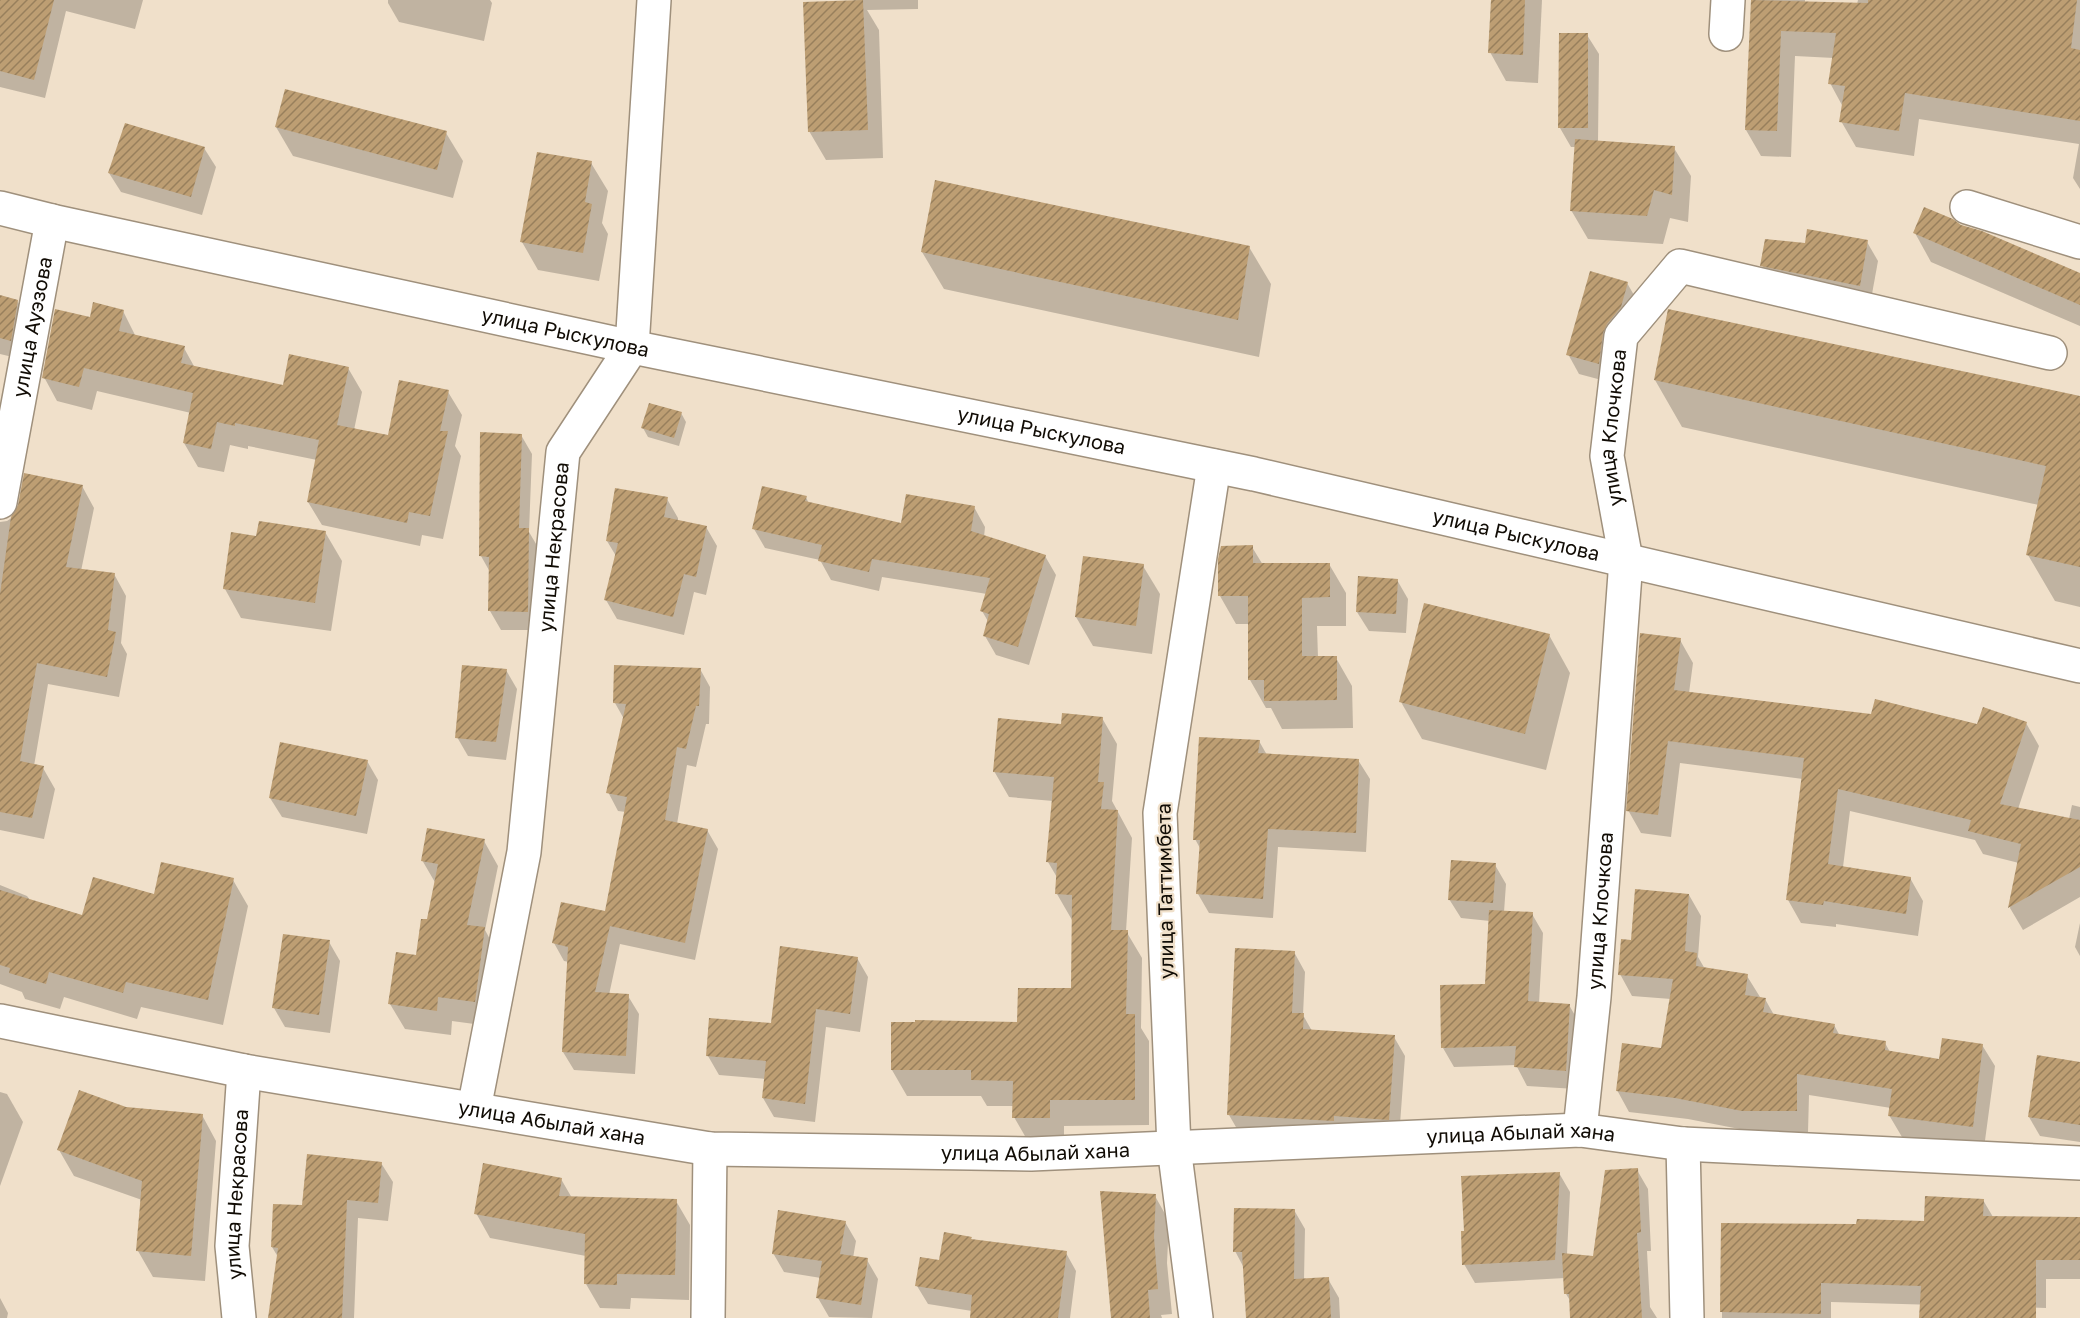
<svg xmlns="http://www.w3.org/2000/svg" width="2080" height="1318" font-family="'Golos Text',sans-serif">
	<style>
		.shadow { fill: #0003 }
		.building { fill: url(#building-hatch) }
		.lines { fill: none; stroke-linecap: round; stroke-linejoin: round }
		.minor-casing { stroke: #9f907c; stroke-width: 36 }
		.major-casing { stroke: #9f907c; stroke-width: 36 }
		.minor { stroke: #fff; stroke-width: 33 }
		.major { stroke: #fff; stroke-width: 33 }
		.labels { text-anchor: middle; stroke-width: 4.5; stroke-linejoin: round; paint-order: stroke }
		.street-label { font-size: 20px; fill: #110c05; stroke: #f0e0ca }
	</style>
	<defs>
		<pattern id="building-hatch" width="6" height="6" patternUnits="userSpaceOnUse" patternTransform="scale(1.5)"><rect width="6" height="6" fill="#bd9e73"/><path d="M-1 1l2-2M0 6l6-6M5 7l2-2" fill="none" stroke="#987f5c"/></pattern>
	</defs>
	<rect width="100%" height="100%" fill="#f0e0ca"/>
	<g class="shadow">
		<polygon points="0,0 143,0 135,29 66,11 45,98 0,87"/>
		<polygon points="388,0 490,0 492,3 484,41 399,22 388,3"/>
		<polygon points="854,0 918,0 918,9 867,10 879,30 883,158 826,160 809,131"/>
		<polygon points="1492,0 1542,0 1538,83 1506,81 1490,52"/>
		<polygon points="1752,0 1805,0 1805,2 1857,4 1858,0 2080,0 2080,189 2073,178 2079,144 1919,119 1914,156 1856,147 1841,121 1843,107 1830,83 1834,58 1795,56 1791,157 1761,156 1746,130"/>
		<polygon points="1587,35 1599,54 1598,142 1674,148 1691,176 1688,222 1670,218 1663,244 1588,239 1571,210 1576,147 1571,147 1560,128"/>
		<polygon points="276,127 446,133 463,161 453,198 293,156"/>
		<polygon points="204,148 216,167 202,215 121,192 109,173"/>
		<polygon points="591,163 608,191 602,223 608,234 599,281 538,270 522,242"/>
		<polygon points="1961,226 2080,275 2080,326 1931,262 1915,233"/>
		<polygon points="1867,242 1878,261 1870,305 1773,285 1762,265 1806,245"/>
		<polygon points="1249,247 1271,284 1259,357 944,289 922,252"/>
		<polygon points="1627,283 1638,302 1609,382 1579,374 1568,354"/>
		<polygon points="0,297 17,301 28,320 21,359 0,354"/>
		<polygon points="123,311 136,337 184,348 195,368 284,387 348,368 362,392 354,430 389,437 448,392 462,415 455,446 461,456 443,539 422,535 420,546 322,525 308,502 317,460 248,446 248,449 230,445 224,472 198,467 184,443 191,413 97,391 92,410 57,401 44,377 91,319"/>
		<polygon points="1655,380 2080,397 2080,607 2055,601 2028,555 2039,505 1682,427"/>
		<polygon points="681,413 686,422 679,446 648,437 643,428"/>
		<polygon points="521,435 532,454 529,532 539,549 538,630 501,630 490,611 490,572 481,556"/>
		<polygon points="82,486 94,508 81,571 114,574 126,596 121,643 127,654 119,697 48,684 34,766 43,768 55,789 44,839 0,830 0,522 7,521 16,515"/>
		<polygon points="806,497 809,504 902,525 974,507 985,527 984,537 1045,556 1056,575 1029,665 996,655 985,636 989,623 982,611 987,594 882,577 879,591 831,580 820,560 765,548 754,529"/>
		<polygon points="667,499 678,518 678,521 706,527 717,546 706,595 694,592 684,635 617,619 606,600 616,556 607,541"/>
		<polygon points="325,532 342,561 331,631 241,618 225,589 258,538"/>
		<polygon points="1252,547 1263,565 1329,564 1346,593 1346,626 1317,626 1318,658 1336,658 1352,686 1353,728 1282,729 1271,708 1266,708 1250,680 1249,624 1236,624 1220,596"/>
		<polygon points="1143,566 1160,594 1152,654 1093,646 1076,617"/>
		<polygon points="1359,578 1397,580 1408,599 1406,633 1369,631 1357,612"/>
		<polygon points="1549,635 1570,673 1546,770 1422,739 1401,702"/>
		<polygon points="1680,640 1693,663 1689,693 1872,715 1978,725 2026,723 2039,746 2018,809 2069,819 2072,805 2080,807 2080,897 2023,930 2010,908 2019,863 1983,854 1975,840 1850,811 1843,867 1910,878 1923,901 1918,936 1836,924 1836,927 1801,923 1788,900 1803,779 1680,763 1671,837 1641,833 1628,810"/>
		<polygon points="700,669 710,687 709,724 706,724 696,767 687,765 677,824 707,830 718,849 695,960 620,944 609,995 628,996 639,1014 635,1074 574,1070 563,1052 569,962 564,961 554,943 606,913 626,812 618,811 608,792 624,719 615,703"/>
		<polygon points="506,670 517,689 506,760 468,756 457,737"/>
		<polygon points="1102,718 1117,744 1112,801 1132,838 1126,931 1142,958 1141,1028 1149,1041 1149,1125 1064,1126 1064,1144 1029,1143 1014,1117 1014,1106 987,1106 981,1096 907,1096 892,1070 1019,1024 1073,990 1072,920 1057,894 1058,879 1048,862 1053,801 1009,797 994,771 1062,726"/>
		<polygon points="1259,741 1267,755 1358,760 1370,779 1366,852 1278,847 1273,918 1209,913 1198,894 1201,850 1195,839"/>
		<polygon points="367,761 378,780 367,834 282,817 270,798"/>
		<polygon points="484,841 498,866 485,930 498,954 489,1026 452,1021 451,1035 405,1029 390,1004 418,956 428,921 436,884 422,860"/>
		<polygon points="1495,865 1506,884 1504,912 1532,914 1543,933 1539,1003 1569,1005 1580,1024 1576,1089 1527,1086 1516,1065 1454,1067 1443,1048 1486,985 1490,921 1461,918 1449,899"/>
		<polygon points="233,880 248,906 223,1025 141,1007 137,1019 64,997 60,1009 25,999 22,992 0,984 0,885 27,896 30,900 83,916 155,896"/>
		<polygon points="1689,895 1701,916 1698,957 1705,969 1747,976 1760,997 1765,999 1774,1015 1834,1025 1840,1036 1885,1043 1890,1052 1940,1061 1982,1045 1995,1066 1984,1148 1902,1137 1889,1115 1891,1108 1809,1095 1808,1132 1755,1132 1688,1119 1629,1112 1617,1090 1662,1050 1671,999 1632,996 1620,974 1633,942"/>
		<polygon points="2080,923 2080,956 2075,947"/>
		<polygon points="329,942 340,961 330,1033 285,1027 274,1008"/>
		<polygon points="1294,952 1305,972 1303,1015 1312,1031 1394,1037 1405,1056 1399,1138 1240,1134 1229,1115"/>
		<polygon points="857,958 868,977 860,1032 826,1027 815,1122 774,1117 763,1098 766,1079 719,1075 708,1056 772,1025"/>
		<polygon points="2080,1063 2080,1142 2040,1136 2029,1117"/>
		<polygon points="0,1092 7,1094 23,1122 0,1186"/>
		<polygon points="125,1109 202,1115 216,1141 205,1281 153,1277 138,1251 142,1200 74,1176 59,1150"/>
		<polygon points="381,1163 393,1182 388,1221 358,1218 354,1318 270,1318 278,1257 272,1247 303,1207"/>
		<polygon points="1637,1170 1648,1189 1651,1251 1647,1251 1650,1307 1657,1318 1571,1318 1571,1302 1566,1294 1565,1278 1475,1283 1464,1264 1559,1173 1570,1192 1567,1254 1595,1257"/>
		<polygon points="561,1179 572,1198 676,1201 690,1225 689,1300 631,1298 630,1309 600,1308 586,1284 586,1256 490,1238 476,1213"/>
		<polygon points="1155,1196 1169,1221 1167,1263 1172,1314 1161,1315 1162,1318 1112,1318"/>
		<polygon points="1983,1200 1993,1217 2080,1218 2080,1279 2046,1279 2046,1308 1831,1302 1831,1318 1722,1318 1722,1224 1858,1226 1925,1222"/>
		<polygon points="1294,1210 1305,1229 1304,1280 1328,1279 1339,1298 1340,1318 1247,1318 1244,1268 1235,1251"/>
		<polygon points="845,1222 856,1241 853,1258 867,1260 878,1279 872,1318 829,1317 818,1298 821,1278 784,1272 773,1253"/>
		<polygon points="971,1238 972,1241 1066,1253 1076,1271 1070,1318 971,1318 972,1311 928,1304 917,1286"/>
		<polygon points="0,1298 8,1313 7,1318 0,1318"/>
	</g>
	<g class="building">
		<polygon points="0,0 54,0 34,80 0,71"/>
		<polygon points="863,0 868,130 808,132 803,2"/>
		<polygon points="1491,0 1525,0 1523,55 1488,53"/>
		<polygon points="1751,0 1868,3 1868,0 2077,0 2071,48 2080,50 2080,121 1905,93 1899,131 1839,122 1845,86 1828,84 1836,33 1781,31 1777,131 1745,130"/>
		<polygon points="1559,33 1588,33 1588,128 1558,128"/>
		<polygon points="285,89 447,131 437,170 275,127"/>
		<polygon points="125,123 205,147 191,197 108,173"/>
		<polygon points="1575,139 1675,146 1672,195 1654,190 1647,216 1570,211"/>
		<polygon points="537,152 592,161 585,202 592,204 583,253 520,242"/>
		<polygon points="935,180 1250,246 1238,320 921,252"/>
		<polygon points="1924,207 1953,219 1961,225 1982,231 2080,273 2080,305 1913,233"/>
		<polygon points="1807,229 1868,240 1860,286 1760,266 1765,239 1805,243"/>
		<polygon points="1590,271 1628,282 1621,307 1607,324 1603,333 1599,364 1566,355"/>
		<polygon points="0,295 18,300 11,341 0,338"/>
		<polygon points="93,302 124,310 119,331 185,346 181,363 283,385 289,354 349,367 337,425 388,435 399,380 449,390 440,431 448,431 430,516 409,512 407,523 307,502 319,440 235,423 235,426 217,422 211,449 183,443 193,393 84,368 79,387 42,378 55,309 90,317"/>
		<polygon points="1668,309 2080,396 2080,567 2026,555 2046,466 1654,380"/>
		<polygon points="649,403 682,412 674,438 641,428"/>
		<polygon points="480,432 522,434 519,528 529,528 528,612 488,611 489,557 479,556"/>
		<polygon points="24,473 83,485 66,567 115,573 108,630 116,632 107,677 37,663 20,761 44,766 32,818 0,812 0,594 11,517 18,505"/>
		<polygon points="762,486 807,496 805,501 901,523 906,494 975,506 971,531 1046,555 1018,647 983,636 989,614 980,611 990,578 872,559 869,572 818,561 822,545 752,529"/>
		<polygon points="615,488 668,497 664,517 707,526 696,577 684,574 673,617 604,600 618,543 606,541"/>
		<polygon points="259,521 326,531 315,603 223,589 231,532 256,536"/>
		<polygon points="1253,545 1253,563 1330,563 1330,597 1302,598 1302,656 1337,656 1337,700 1264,701 1264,680 1248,680 1248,596 1218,596 1218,559 1221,546"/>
		<polygon points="1083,556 1144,564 1136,626 1075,617"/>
		<polygon points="1358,576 1398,579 1396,614 1356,612"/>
		<polygon points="1424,603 1550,634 1525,734 1399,702"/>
		<polygon points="1640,633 1681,638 1674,690 1871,714 1875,699 1977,724 1983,707 2027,722 2000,804 2080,820 2080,867 2008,908 2021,844 1968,831 1971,820 1838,789 1828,864 1911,877 1906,914 1824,901 1823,905 1786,900 1804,758 1668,741 1658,815 1626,811"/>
		<polygon points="462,665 507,669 496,742 455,738"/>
		<polygon points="614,665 701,668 699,706 696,706 686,749 677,747 665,820 708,829 685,943 610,926 595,992 629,994 626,1056 562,1052 568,947 552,943 561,902 605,911 627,797 606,793 626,704 613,703"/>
		<polygon points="1062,713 1103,717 1098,782 1104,782 1101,809 1118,810 1111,930 1128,930 1126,1014 1135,1014 1135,1100 1050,1100 1050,1118 1012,1118 1013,1081 971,1080 971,1070 891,1070 891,1022 915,1022 915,1020 1017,1022 1018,988 1071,988 1072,895 1055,894 1057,863 1046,862 1054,777 993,772 998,718 1061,724"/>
		<polygon points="1199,737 1260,740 1258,753 1359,759 1356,833 1268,829 1263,899 1196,894 1200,840 1193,840"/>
		<polygon points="280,742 368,760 356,816 269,798"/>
		<polygon points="427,828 485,839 467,925 485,927 475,1002 438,997 437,1011 388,1004 396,952 416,955 421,919 427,919 438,864 421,861"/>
		<polygon points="1451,860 1496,863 1493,903 1448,900"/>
		<polygon points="161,862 234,878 208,1000 126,982 123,993 49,972 46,984 9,973 10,968 0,965 0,890 82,915 93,877 154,894"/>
		<polygon points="1635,889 1689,894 1685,951 1697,953 1696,966 1748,974 1745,995 1766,998 1763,1012 1835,1024 1833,1033 1886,1041 1885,1050 1939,1059 1942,1038 1983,1044 1973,1127 1888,1116 1892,1089 1797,1074 1797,1111 1742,1111 1675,1098 1616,1091 1622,1043 1661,1048 1673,979 1618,975 1621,939 1631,940"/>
		<polygon points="1489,910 1533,912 1528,1001 1570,1004 1566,1071 1514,1067 1516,1046 1441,1048 1440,985 1485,984"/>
		<polygon points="283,934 330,940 319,1015 272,1008"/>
		<polygon points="780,946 858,957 850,1014 816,1009 805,1104 762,1098 766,1061 706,1056 709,1018 771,1023"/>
		<polygon points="1235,948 1295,951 1292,1013 1304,1013 1303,1029 1395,1035 1389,1120 1334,1116 1334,1121 1227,1115"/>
		<polygon points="2037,1055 2080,1062 2080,1125 2028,1117"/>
		<polygon points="79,1090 126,1107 203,1114 191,1256 136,1251 142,1181 57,1150"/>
		<polygon points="307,1154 382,1162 378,1203 347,1200 342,1318 268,1318 278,1248 271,1247 273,1204 302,1205"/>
		<polygon points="483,1163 562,1178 559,1196 677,1199 675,1275 617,1274 617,1285 584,1284 585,1234 474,1214"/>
		<polygon points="1638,1168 1641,1232 1637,1233 1642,1318 1570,1318 1569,1294 1564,1294 1562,1253 1593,1256 1605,1170"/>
		<polygon points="1560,1172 1555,1260 1462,1265 1461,1231 1464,1231 1461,1176"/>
		<polygon points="1100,1191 1156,1194 1154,1237 1158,1289 1148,1290 1150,1318 1111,1318"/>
		<polygon points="1925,1196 1984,1199 1983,1216 2080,1217 2080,1260 2036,1260 2036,1318 1919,1318 1921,1286 1821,1283 1821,1314 1720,1312 1721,1223 1856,1224 1857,1219 1924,1221"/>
		<polygon points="1234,1208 1295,1209 1294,1279 1329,1277 1331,1318 1246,1318 1242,1252 1233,1252"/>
		<polygon points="778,1210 846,1221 840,1254 868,1258 861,1305 816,1298 822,1261 772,1254"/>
		<polygon points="944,1232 972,1237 971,1239 1067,1251 1058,1318 970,1318 972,1295 915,1286 920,1257 939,1260"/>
	</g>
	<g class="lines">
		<defs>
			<g id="minor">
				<polyline points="1726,34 1728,0"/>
				<polyline points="1967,207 2080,242"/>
				<path id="s1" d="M 0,502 L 52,221"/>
				<path id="s2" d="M 0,1021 L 244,1071 L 710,1149 L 1031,1154 L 1580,1130 L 1683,1144 L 2080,1163"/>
				<path id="s3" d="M 474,1109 L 524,852 L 563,452 L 632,347 L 654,0"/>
				<path id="s4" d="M 1580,1130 L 1594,997 L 1626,560 L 1607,456 L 1621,336 L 1680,266 L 2050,353"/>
				<polyline points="1683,1144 1687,1318"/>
				<path id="s5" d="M 239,1318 L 232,1246 L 244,1071"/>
				<polyline points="708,1318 710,1149"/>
				<polyline points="1196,1318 1174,1147 1160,813 1214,466"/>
			</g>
			<g id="major">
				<path id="s6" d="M 0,208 L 52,221 L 632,347 L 1254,474 L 2080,666"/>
			</g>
		</defs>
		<use href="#minor" class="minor-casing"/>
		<use href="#major" class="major-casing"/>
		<use href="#minor" class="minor"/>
		<use href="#major" class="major"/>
	</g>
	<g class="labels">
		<g class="street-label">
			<text dy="7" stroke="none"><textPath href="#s1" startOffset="178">улица Ауэзова</textPath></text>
			<text dy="7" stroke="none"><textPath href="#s6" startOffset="579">улица Рыскулова</textPath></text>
			<text dy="7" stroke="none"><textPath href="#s4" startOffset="706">улица Клочкова</textPath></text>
			<text dy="7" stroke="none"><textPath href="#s6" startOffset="1065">улица Рыскулова</textPath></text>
			<text dy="7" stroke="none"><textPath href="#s6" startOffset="1551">улица Рыскулова</textPath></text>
			<text dy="7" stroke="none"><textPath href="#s3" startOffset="568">улица Некрасова</textPath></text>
			<text transform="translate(1165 891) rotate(-91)" y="7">улица Таттимбета</text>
			<text dy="7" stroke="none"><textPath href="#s4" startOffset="220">улица Клочкова</textPath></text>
			<text dy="7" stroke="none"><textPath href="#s2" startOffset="561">улица Абылай хана</textPath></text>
			<text dy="7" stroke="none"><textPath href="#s2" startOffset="1533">улица Абылай хана</textPath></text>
			<text dy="7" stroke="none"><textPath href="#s2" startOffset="1047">улица Абылай хана</textPath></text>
			<text dy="7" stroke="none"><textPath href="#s5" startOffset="124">улица Некрасова</textPath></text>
		</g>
	</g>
</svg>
